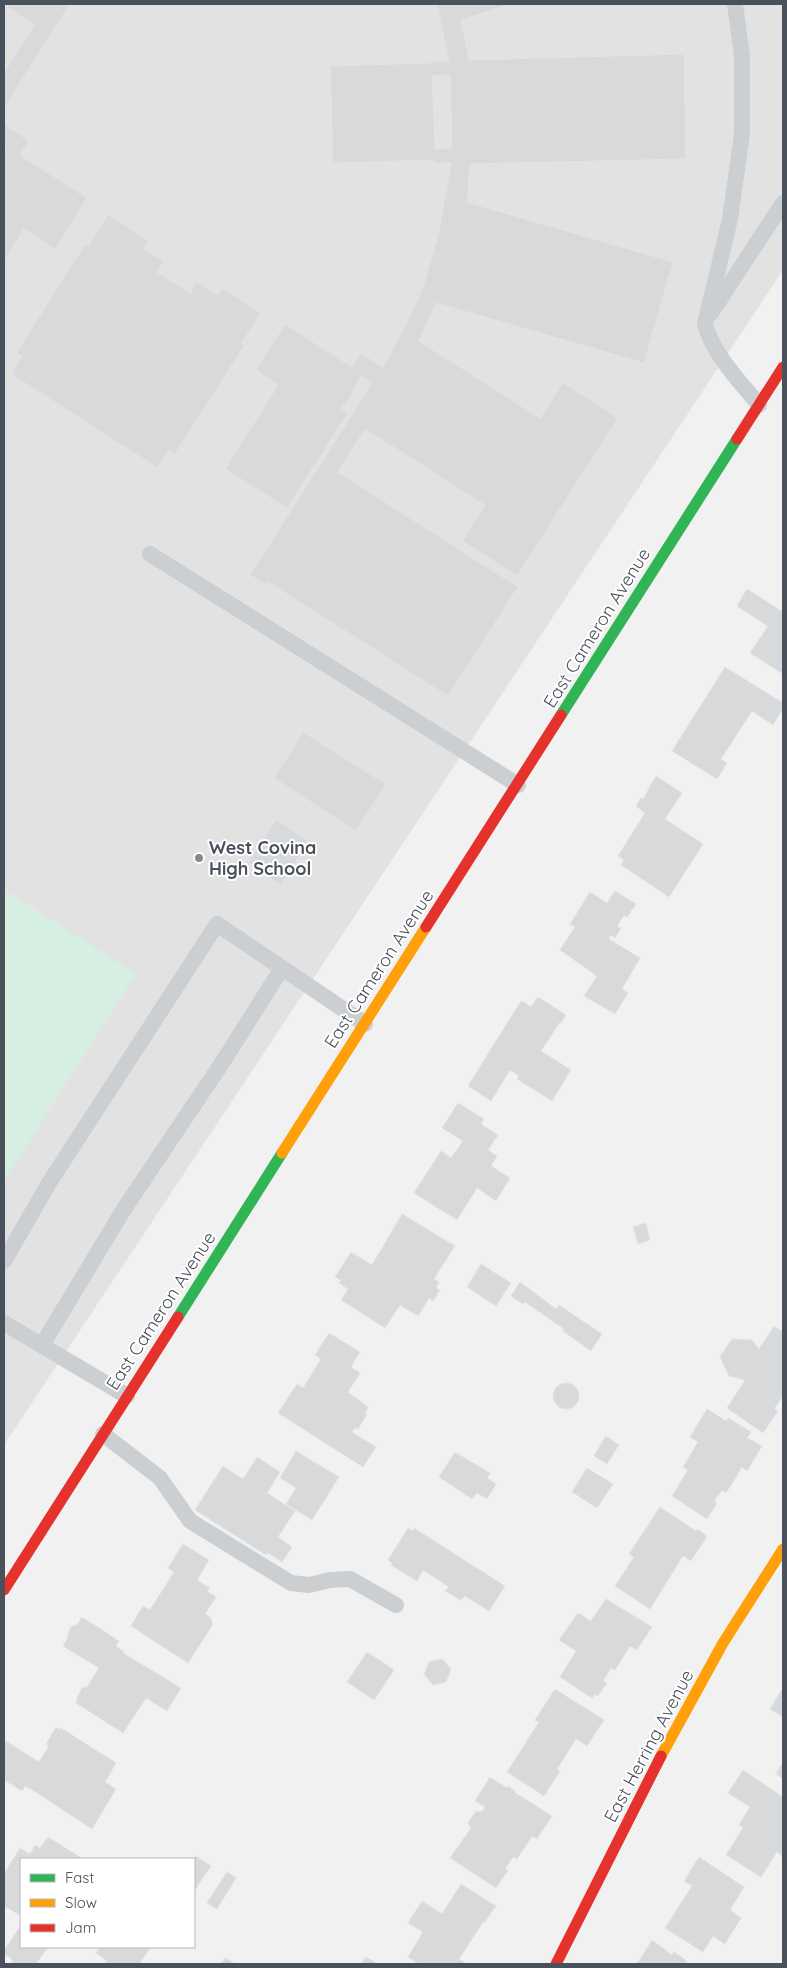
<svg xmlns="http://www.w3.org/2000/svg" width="787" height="1968" font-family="Quicksand,sans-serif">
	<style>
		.education { fill: #e3e2e2 }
		.green { fill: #d7efe3 }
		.building { fill: #d8d9db; stroke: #e2e3e4; fill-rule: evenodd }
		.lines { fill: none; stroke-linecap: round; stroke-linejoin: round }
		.lane { stroke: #cccfd2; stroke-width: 16 }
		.fast { stroke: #30b455; stroke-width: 11 }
		.slow { stroke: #ff9f0a; stroke-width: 11 }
		.jam { stroke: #e5322d; stroke-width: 11 }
		.poi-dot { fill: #838990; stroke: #fff; stroke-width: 2 }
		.labels { text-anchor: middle; stroke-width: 4; stroke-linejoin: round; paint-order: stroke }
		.street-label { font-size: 18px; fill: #48515c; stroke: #fff }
		.poi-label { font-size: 18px; font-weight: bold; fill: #48515c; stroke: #fff; text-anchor: start }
	</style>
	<rect width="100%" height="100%" fill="#f1f1f1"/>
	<polygon class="education" points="4,4 783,4 783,270 4,1445"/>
	<polygon class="green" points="8,892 136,974 4,1181 4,899"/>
	<g class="building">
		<polygon points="4,4 70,4 4,108 4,73 34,25"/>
		<path d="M 437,4 L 511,4 L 461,20 L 469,60 L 684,54 L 686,159 L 470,164 L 467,202 L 673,262 L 644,363 L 436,303 L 419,341 L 540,418 L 563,383 L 618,418 L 517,576 L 462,541 L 485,505 L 365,429 L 338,472 L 518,587 L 448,696 L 268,582 L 266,585 L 250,575 L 372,383 L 361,376 L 350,398 L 341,408 L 348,413 L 287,508 L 225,469 L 278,385 L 256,370 L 285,324 L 352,367 L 361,353 L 383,367 L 411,315 L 424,284 L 439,232 L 451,163 L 433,163 L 433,160 L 333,163 L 330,66 L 431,63 L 431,61 L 449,61 ZM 450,75 L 452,148 L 435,149 L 432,76 Z"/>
		<polygon points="4,124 29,141 20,155 87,198 55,249 24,229 4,261 4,152 7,147 4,145"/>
		<polygon points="108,215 149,241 144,249 164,261 157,272 190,293 196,282 217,295 222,288 261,313 241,344 244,346 175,454 169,450 158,468 11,374 22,356 16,353 85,244 88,247"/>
		<polygon points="747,589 783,612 783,674 750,653 768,626 737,606"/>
		<polygon points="725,667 783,703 783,708 773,725 752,711 721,759 727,763 717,779 672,751"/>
		<polygon points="303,732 386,784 356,831 274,778"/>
		<polygon points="656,776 682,793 665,819 703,844 669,897 621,865 624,860 618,856 645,813 636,806 641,798 643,799"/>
		<polygon points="276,820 309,841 281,885 248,863"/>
		<polygon points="615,891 636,904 627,917 624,915 617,926 621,928 615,938 611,935 609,939 640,958 622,989 628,993 615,1014 584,996 597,976 560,950 575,927 570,924 590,892 607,903"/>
		<polygon points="538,997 566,1015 561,1023 560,1022 541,1051 571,1070 552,1101 517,1079 519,1076 510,1070 491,1101 468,1086 519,1004 522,1001 531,1007"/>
		<polygon points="458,1103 484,1119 481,1124 498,1135 488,1150 497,1156 491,1166 510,1178 496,1201 477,1188 457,1220 414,1193 441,1151 451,1158 463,1141 442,1128"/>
		<polygon points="402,1214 455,1246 434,1279 439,1282 436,1288 440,1290 433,1301 429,1298 418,1316 400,1305 385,1328 341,1300 348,1289 339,1283 341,1280 335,1277 351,1252 372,1265"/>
		<polygon points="646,1223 650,1240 638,1244 633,1227"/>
		<polygon points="481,1264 511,1283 496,1306 467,1287"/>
		<polygon points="520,1282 556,1309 559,1305 602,1334 591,1351 563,1331 564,1329 525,1302 523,1304 511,1296"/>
		<polygon points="774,1326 783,1332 783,1396 774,1409 778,1411 763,1433 727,1408 745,1380 729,1376 720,1357 732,1339 752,1340 759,1349"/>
		<polygon points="329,1333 360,1352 351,1367 360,1373 348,1392 368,1407 365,1413 367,1414 358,1429 355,1428 352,1432 376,1447 363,1467 278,1413 297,1384 303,1388 321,1359 315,1355"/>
		<circle cx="566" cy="1396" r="13"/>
		<polygon points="707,1409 726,1421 728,1418 751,1432 747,1438 762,1446 747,1471 742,1467 726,1493 722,1490 714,1501 717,1503 707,1519 672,1496 688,1470 683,1467 698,1442 690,1437"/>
		<polygon points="606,1436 619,1445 607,1464 594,1456"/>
		<polygon points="296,1451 339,1477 312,1520 286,1504 296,1488 280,1478"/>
		<polygon points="455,1452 490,1473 487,1478 496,1484 487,1499 477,1493 472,1499 439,1477"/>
		<polygon points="257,1457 280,1472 267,1493 295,1511 278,1537 292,1547 282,1562 268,1553 266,1555 195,1510 223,1466 243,1479"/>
		<polygon points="587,1468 613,1484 597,1508 572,1492"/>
		<polygon points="660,1507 696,1531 697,1529 707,1536 691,1561 683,1556 650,1609 615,1586 634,1557 629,1554"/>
		<polygon points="408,1528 413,1531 414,1528 505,1586 489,1611 465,1596 460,1600 445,1591 449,1587 423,1570 417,1581 391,1565 392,1563 388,1560"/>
		<polygon points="183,1544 209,1560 197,1580 210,1588 207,1591 216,1597 205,1614 210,1617 213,1624 188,1663 131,1626 143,1606 150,1610 174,1572 168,1568"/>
		<polygon points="606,1599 652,1627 637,1650 630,1646 615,1670 611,1668 603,1681 607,1683 598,1696 595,1694 592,1698 560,1677 576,1651 559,1640 578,1613 591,1621"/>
		<polygon points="82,1617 119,1641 116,1646 124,1652 123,1653 181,1688 167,1711 146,1698 123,1733 76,1703 78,1696 82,1688 87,1687 99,1668 63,1646 68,1637 68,1633 72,1626 77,1625"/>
		<polygon points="367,1652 394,1670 374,1700 347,1682"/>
		<polygon points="442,1659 451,1669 446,1682 433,1685 424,1674 429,1662"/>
		<polygon points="783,1688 783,1717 770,1709"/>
		<polygon points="555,1689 604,1720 587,1746 576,1739 557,1769 560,1771 544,1796 507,1772 539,1722 535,1720"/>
		<polygon points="56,1727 60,1730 61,1728 116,1763 105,1782 116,1789 92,1829 34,1791 25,1786 22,1791 4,1780 4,1740 39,1762 49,1746 46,1744"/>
		<polygon points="783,1762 783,1779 776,1774"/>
		<polygon points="743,1770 783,1797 783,1854 782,1856 777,1852 761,1877 726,1855 743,1828 739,1825 750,1807 728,1793"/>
		<polygon points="490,1777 507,1788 508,1786 515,1791 514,1792 552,1816 537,1839 532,1836 517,1859 513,1857 505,1869 508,1870 496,1888 450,1858 471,1828 468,1823 476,1811 482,1812 485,1807 475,1801"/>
		<polygon points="48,1837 83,1859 21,1859 21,1916 6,1907 4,1907 4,1874 20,1848 30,1854 35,1845 40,1848"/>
		<polygon points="196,1856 211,1866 194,1891 193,1859"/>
		<polygon points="699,1857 744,1887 730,1910 741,1918 725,1944 713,1936 703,1952 665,1928 692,1886 684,1881"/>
		<polygon points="227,1872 236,1878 217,1909 207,1903"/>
		<polygon points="461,1884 496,1906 484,1923 483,1922 459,1959 467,1964 419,1964 408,1957 423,1932 408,1923 422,1901 442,1914"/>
		<polygon points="21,1925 21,1947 48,1947 36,1964 13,1964 11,1958 4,1954 4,1951"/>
		<polygon points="652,1940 672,1955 674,1952 687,1961 686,1963 688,1964 637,1964"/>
		<polygon points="100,1947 151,1947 139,1964 105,1964 107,1961 96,1953"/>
		<polygon points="366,1957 378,1964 361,1964"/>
		<polygon points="225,1958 236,1964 221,1964"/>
	</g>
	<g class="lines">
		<g class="lane">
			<path d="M 735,4 L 742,56 L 742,134 L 730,219 L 705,324 C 714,356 738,379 759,405"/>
			<polyline points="711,313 783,203"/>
			<polyline points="150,554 518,785"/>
			<polyline points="4,1261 49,1183 217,924 365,1024"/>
			<polyline points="4,1323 127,1396"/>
			<polyline points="42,1345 124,1209 222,1063 282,968"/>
			<polyline points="103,1434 160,1478 190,1521 291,1583 309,1585 330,1580 350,1579 396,1605"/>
		</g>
		<g class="fast">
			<polyline points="561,715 737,439"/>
			<polyline points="178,1317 282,1153"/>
		</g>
		<g class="slow">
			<polyline points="282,1153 426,927"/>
			<polyline points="661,1756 723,1643 783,1549"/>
		</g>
		<g class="jam">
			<polyline points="737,439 783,367"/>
			<polyline points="426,927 561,715"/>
			<polyline points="4,1590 178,1317"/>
			<polyline points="556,1964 661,1756"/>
		</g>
	</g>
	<circle class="poi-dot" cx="199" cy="858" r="5"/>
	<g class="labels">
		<g class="street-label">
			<text transform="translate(597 628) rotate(-58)" y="6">East Cameron Avenue</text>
			<text transform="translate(379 969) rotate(-57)" y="6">East Cameron Avenue</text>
			<text transform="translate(161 1311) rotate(-57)" y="6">East Cameron Avenue</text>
			<text transform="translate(649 1746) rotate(-62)" y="6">East Herring Avenue</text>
		</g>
		<g class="poi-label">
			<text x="209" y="854">West Covina<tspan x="209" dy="21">High School</tspan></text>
		</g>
	</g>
	<rect width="787" height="1968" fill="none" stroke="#48515c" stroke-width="10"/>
	<rect x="20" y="1858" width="175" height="90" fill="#ffffff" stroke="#b6b9be"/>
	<rect x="30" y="1874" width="25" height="8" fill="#30b455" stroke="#b6b9be"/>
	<text x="65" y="1883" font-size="15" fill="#48515c">Fast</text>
	<rect x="30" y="1899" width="25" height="8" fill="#ff9f0a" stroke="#b6b9be"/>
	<text x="65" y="1908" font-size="15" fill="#48515c">Slow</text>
	<rect x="30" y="1924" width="25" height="8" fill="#e5322d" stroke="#b6b9be"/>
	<text x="65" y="1933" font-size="15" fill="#48515c">Jam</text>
</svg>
